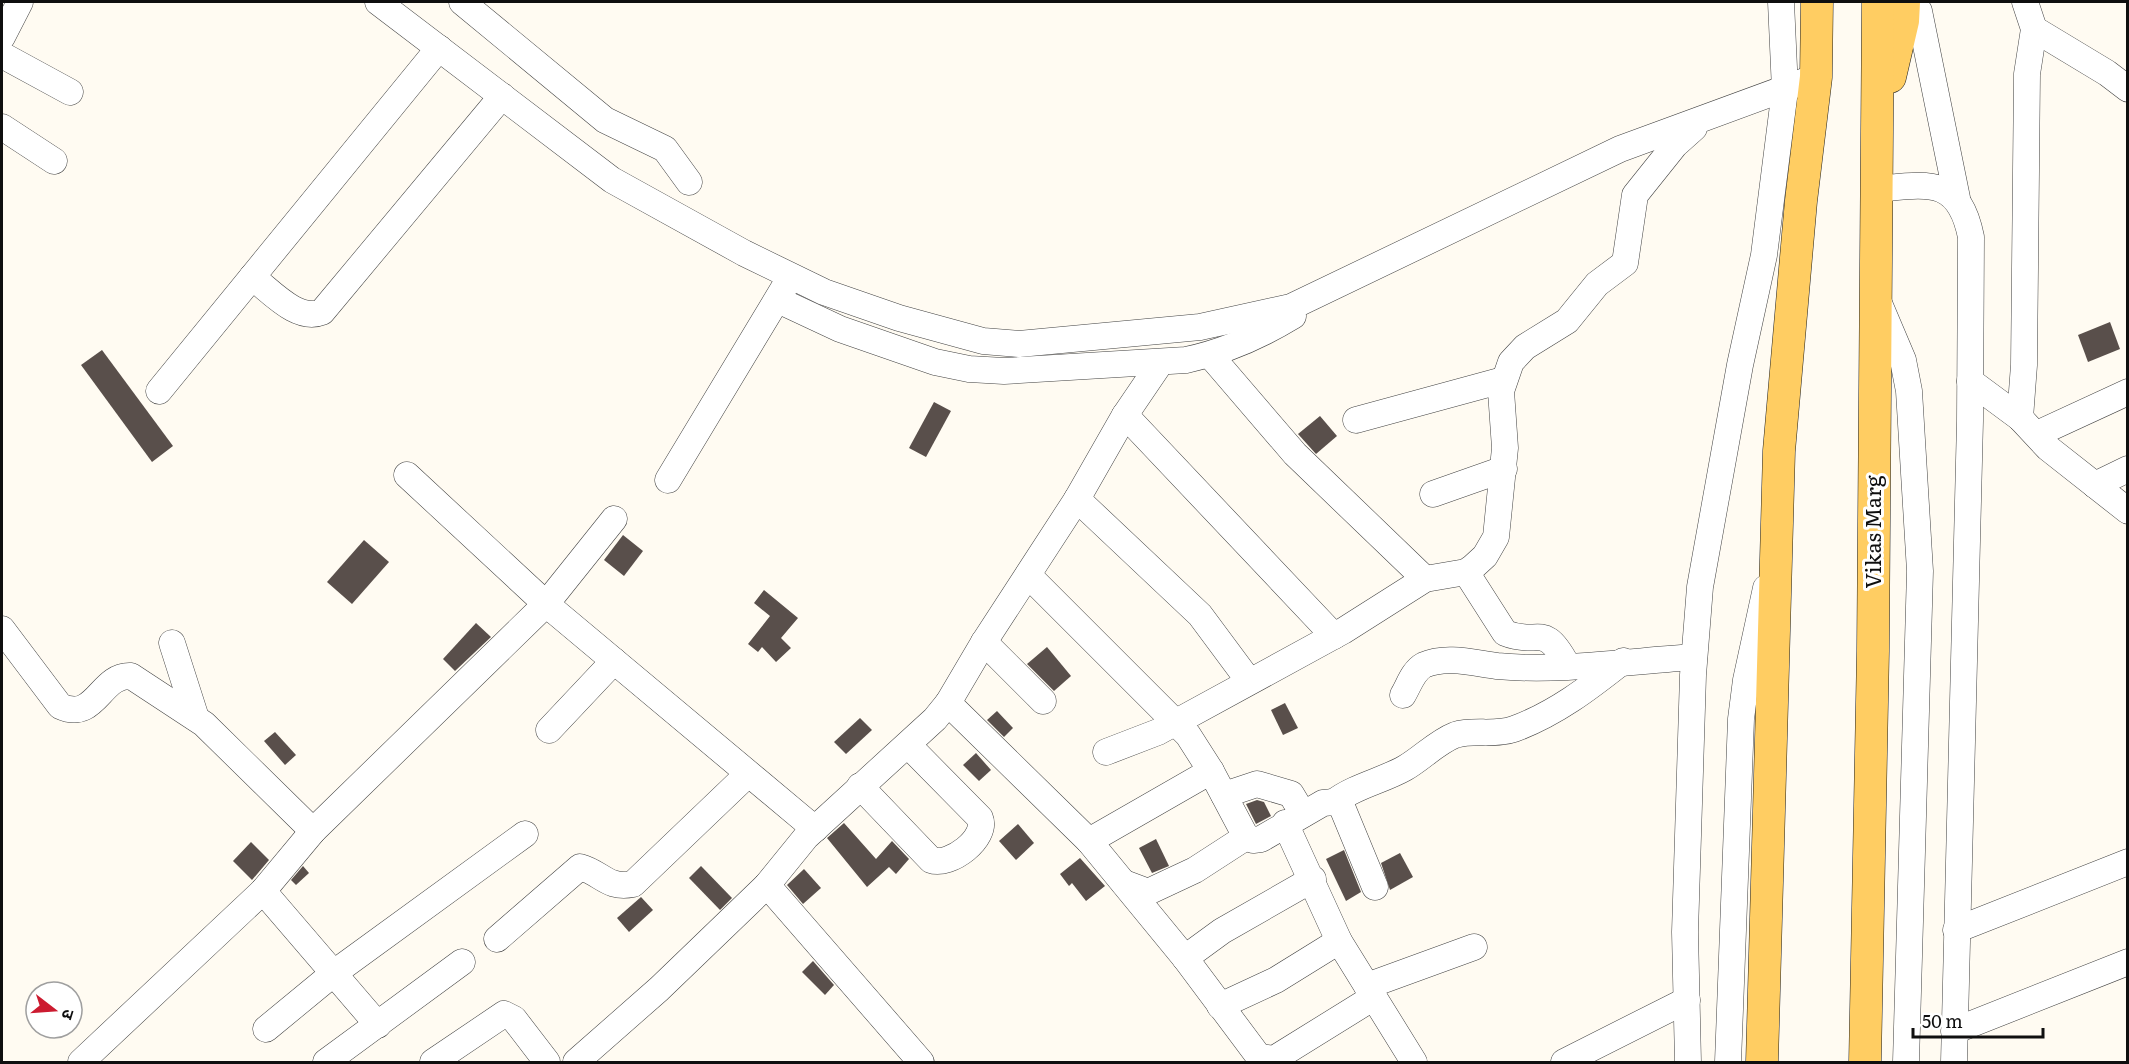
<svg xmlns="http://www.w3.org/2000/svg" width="2129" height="1064" font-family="Literata,'Noto Sans Devanagari',serif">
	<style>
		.building { fill: #594f4b }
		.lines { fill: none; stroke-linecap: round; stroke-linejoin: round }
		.minor-casing { stroke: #424242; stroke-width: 27 }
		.major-casing { stroke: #202020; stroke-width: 33 }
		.minor { stroke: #fff; stroke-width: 26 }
		.major { stroke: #ffcd62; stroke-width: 32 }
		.labels { text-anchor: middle; stroke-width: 6; stroke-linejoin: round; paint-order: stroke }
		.street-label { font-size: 21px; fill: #0f0f0f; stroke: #fff }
	</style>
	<rect width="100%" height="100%" fill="#fffbf2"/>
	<g class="building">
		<polygon points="2110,322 2120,349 2088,362 2078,335"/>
		<polygon points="102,350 173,446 152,462 81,365"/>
		<polygon points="934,402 951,411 926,457 909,448"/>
		<polygon points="1320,416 1337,436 1316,454 1298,434"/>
		<polygon points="623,535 643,551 624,576 604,560"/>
		<polygon points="364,540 389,562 352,604 327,582"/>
		<polygon points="764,590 798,618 781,638 791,648 776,662 762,647 758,652 748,644 770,616 754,603"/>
		<polygon points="476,623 491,637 455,671 443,659"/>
		<polygon points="1047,647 1071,676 1054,691 1027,664"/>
		<polygon points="1285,703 1298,728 1283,735 1271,710"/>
		<polygon points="997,711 1013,728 1004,737 987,720"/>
		<polygon points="860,718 872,730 846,754 834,742"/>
		<polygon points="275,732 296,755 285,765 264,741"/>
		<polygon points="976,753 991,770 979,781 963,765"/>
		<polygon points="1257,800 1264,802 1271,816 1256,824 1246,804"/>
		<polygon points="844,823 876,859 892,841 909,859 896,874 889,867 867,887 827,838"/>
		<polygon points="1018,824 1034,843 1016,860 999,841"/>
		<polygon points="1156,839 1169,866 1152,873 1139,848"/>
		<polygon points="251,842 269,860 252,880 233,861"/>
		<polygon points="1344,850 1361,892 1346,901 1326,859"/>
		<polygon points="1400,853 1413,877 1390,890 1381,863"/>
		<polygon points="1080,858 1105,886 1086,901 1072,883 1069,886 1060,874"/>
		<polygon points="303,866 309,873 296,885 291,880"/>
		<polygon points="701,866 732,898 720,910 689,878"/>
		<polygon points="804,869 821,888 803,904 787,885"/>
		<polygon points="641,897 653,910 629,932 617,918"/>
		<polygon points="813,961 834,985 825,995 802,972"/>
	</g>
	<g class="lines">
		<defs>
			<g id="minor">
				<polyline points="378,2 612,180 744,253 824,292 899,318 983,341 1019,344 1200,327 1291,307 1620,149 1816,77"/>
				<polyline points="462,2 605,120 665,149 689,182"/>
				<polyline points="1919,11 1957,198"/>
				<polyline points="2034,29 2107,73 2128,89"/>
				<polyline points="2,37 20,2"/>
				<polyline points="2,55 70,92"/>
				<polyline points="2,127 54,161"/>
				<path d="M 1878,189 C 1929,184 1959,177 1971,237 L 1970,421 L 1954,1062"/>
				<path d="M 252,277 C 271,291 297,322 322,312 L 502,96"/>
				<path d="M 778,300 L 840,329 L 935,362 L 969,369 L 1004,371 L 1186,360 C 1224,352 1260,336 1293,316"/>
				<polyline points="1878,301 1903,360 1909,391 1920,571 1906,1062"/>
				<polyline points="1210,355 1295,454 1425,579"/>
				<polyline points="1970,381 2020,418 2048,448 2128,511"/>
				<polyline points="159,391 439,48"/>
				<polyline points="1125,415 1334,636"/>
				<polyline points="2020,418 2024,365 2027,74 2034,29 2025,2"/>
				<polyline points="1356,420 1503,380"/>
				<polyline points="2037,434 2128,392"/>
				<polyline points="407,475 546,604 815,829"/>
				<polyline points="668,480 785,286"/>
				<polyline points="2095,485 2128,469"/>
				<polyline points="1433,494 1504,469"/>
				<polyline points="1077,499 1200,615 1249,681"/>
				<path d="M 1466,572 L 1505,633 C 1540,647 1543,620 1567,665"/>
				<polyline points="1028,575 1188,735 1211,771 1246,837 1253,840 1261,839 1323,803 1334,802 1342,807 1375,887"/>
				<path d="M 2,629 L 60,706 C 96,723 100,674 131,676 L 204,724 L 313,831"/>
				<polyline points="984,642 1043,701"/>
				<polyline points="172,643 196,718"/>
				<path d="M 1403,695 C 1409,685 1413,671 1424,665 C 1446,655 1474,663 1497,666 C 1558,672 1632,661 1694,657"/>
				<polyline points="948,703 1089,841 1185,958 1259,1057 1274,1059 1374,997"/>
				<polyline points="549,730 614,661"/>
				<polyline points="1106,752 1158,732 1343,631 1425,579 1466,572 1473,567 1485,556 1496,537 1505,448 1501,391 1511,362 1525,347 1567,321 1597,284 1625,263 1635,195 1675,145 1694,128"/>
				<path d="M 860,786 L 931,860 C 950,867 988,838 980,818 L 908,745"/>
				<polyline points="1224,795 1257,784 1291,794 1303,814"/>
				<path d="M 1334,802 C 1355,786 1382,781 1405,768 C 1421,759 1437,742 1455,735 C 1474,729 1494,736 1514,729 C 1555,714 1589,688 1623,661"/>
				<polyline points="1285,823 1339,941 1414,1062"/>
				<polyline points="1089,841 1211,771"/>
				<polyline points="1124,883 1148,892 1195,870 1246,837"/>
				<polyline points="767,885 921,1062"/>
				<polyline points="263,891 378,1025"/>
				<polyline points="1956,930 2128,862"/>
				<path d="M 497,939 L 580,867 C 602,873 607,889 633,884 L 748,774"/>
				<polyline points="1185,958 1222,931 1313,879"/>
				<polyline points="1367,986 1474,947"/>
				<polyline points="1220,1006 1276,980 1339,941"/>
				<polyline points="266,1029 334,973 525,834"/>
				<polyline points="1954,1031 2128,962"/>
				<polyline points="81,1062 263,891 313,831 546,604 614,519"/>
				<polyline points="326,1062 462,962"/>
				<polyline points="433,1062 504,1014 514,1019 547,1062"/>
				<polyline points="576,1062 659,989 767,885 806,837 935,719 948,703 984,642 1077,499 1125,415 1161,362"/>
				<polyline points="1564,1062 1687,1000"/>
				<polyline points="1688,1062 1685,932 1693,675 1700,587 1740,365 1764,255 1785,90 1781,2"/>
				<polyline points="1728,1062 1741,719 1746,680 1766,588"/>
			</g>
			<g id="major">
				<polyline points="1890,77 1903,21 1904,2"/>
				<polyline points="1762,1062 1779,451 1801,201 1816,77 1817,2"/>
				<polyline points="1865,1062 1873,651 1878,2"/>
			</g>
		</defs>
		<use href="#minor" class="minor-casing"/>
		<use href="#major" class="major-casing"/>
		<use href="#minor" class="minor"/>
		<use href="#major" class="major"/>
	</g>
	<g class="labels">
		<g class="street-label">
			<text transform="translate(1874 532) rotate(-90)" y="7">Vikas Marg</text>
		</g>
	</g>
	<rect width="2129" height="1064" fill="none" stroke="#0f0f0f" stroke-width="6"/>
	<g transform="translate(54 1010) rotate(107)"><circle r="28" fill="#ffffff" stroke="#9f9f9f" stroke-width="1.5"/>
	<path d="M0-4.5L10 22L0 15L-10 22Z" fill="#cc1b30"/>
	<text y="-9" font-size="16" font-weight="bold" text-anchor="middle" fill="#0f0f0f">उ</text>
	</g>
	<path d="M1913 1028v9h130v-9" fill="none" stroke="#0f0f0f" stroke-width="3"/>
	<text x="1922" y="1028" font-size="18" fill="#0f0f0f" stroke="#ffffff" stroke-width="4.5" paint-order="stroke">50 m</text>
</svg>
